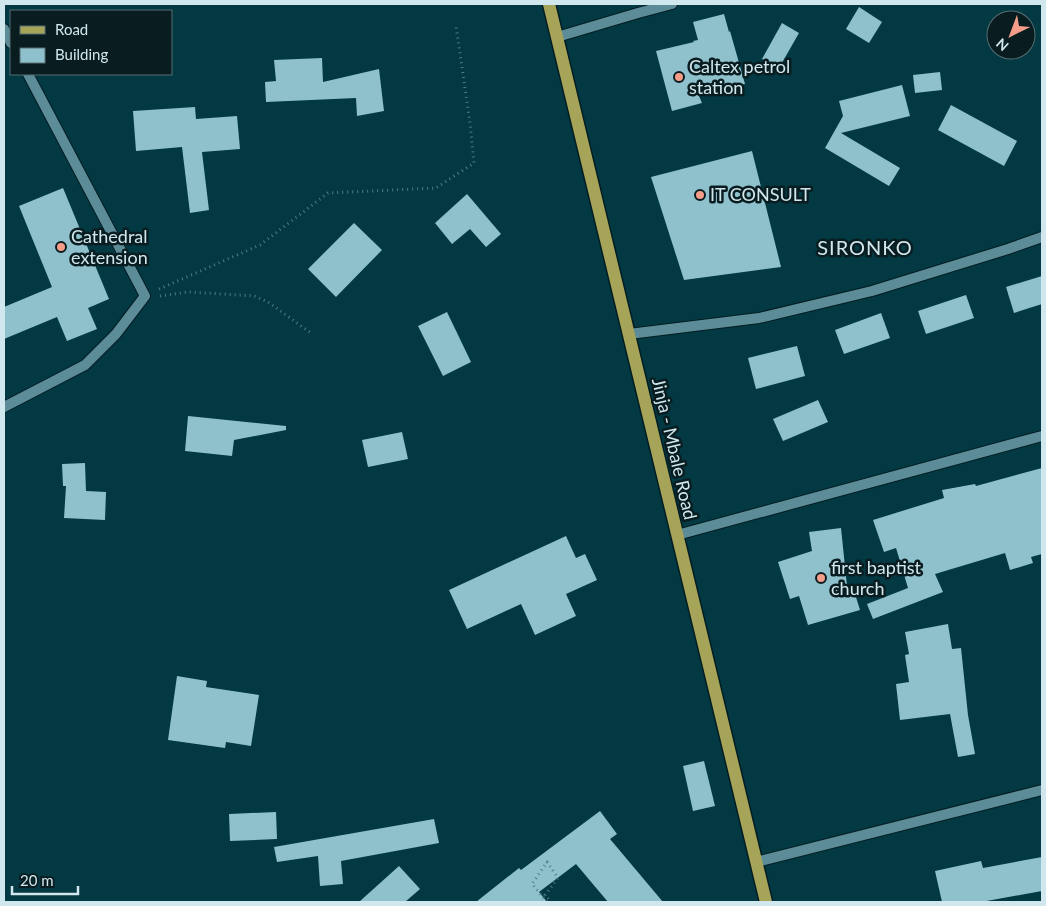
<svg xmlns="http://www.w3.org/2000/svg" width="1046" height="906" font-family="Lato,sans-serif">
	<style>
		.building { fill: #8fc1cc }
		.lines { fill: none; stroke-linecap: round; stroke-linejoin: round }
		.service-casing { stroke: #041d23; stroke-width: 12 }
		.minor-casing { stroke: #041d23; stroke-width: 12 }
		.primary-casing { stroke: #041d23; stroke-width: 15 }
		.path { stroke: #4f7b83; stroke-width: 3; stroke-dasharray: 1 4; stroke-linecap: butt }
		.service { stroke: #5c8c97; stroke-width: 10 }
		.minor { stroke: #5c8c97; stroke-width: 10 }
		.primary { stroke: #a6a459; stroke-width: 12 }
		.poi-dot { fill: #f49e8a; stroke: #091d21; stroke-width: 2 }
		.labels { text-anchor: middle; stroke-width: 5; stroke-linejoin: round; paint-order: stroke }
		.poi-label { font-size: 18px; fill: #cfe7ed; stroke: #091d21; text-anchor: start }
		.street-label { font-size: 18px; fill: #cfe7ed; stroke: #091d21 }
		.quarter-label { font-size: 20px; letter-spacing: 1px; fill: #cfe7ed; stroke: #091d21 }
	</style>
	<rect width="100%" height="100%" fill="#023942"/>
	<g class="building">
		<polygon points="859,7 882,22 869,43 846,29"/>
		<polygon points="724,14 729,32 730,31 745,84 699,96 702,103 672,111 656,51 694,42 693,41 698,40 693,22"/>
		<polygon points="782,23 799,33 779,68 762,59"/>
		<polygon points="322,58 323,82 379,69 384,111 357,116 356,98 266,102 265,82 276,81 274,60"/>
		<polygon points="940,72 942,90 915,93 913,75"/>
		<polygon points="902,85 910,116 841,133 900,168 889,186 825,148 843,116 839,101"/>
		<polygon points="951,105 1017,141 1004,166 938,130"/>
		<polygon points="195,107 196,119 237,116 240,149 202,152 209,210 190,213 182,147 136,151 133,111"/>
		<polygon points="752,151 781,267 684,280 651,177"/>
		<polygon points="63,188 109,299 88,308 97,329 67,341 57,317 4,339 4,307 52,287 19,206"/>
		<polygon points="467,194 501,234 486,247 470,229 452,244 435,223"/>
		<polygon points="354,223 382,250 336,297 308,269"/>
		<polygon points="1042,276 1042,304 1014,313 1006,287"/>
		<polygon points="966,295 974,318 926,334 918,311"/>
		<polygon points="447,312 471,362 443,376 418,326"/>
		<polygon points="881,313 890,338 844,354 835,330"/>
		<polygon points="797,346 805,376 756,389 748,358"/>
		<polygon points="818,400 828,422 783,441 773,419"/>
		<polygon points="188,416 286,426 286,430 234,440 232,456 185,451"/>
		<polygon points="402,432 408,459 368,467 362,440"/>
		<polygon points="85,463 86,491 106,492 105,520 64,518 66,486 63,486 62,464"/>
		<polygon points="1042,468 1042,554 1031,557 1033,563 1010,570 1005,553 935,574 943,592 873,619 867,604 908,588 896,548 884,552 873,520 944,498 942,490 975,484 976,486"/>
		<polygon points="841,528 847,586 852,584 860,610 808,625 799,596 790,599 778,562 812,551 809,532"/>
		<polygon points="566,536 576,558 585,554 597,580 566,594 576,616 535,635 521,604 467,629 449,590"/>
		<polygon points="948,624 952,649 961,648 968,715 975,754 958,757 950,714 900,720 896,684 909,682 905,655 909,654 905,632"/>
		<polygon points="177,676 207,681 206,687 259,695 251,746 226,742 225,748 168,740"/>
		<polygon points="704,761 715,806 693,811 683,766"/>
		<polygon points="600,811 617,834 610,839 663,902 608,902 576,864 539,892 547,902 476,902 519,868 521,870"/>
		<polygon points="276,812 277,839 230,841 229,814"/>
		<polygon points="434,819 439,843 341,861 343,884 320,886 318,856 277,862 274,847"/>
		<polygon points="1042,857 1042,891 981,902 942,902 935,871 981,861 983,868"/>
		<polygon points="399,866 420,889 405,902 359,902"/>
	</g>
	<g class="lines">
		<defs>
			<g id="service">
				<polyline points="4,29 11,43"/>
				<polyline points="4,407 85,365 116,334 145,296 28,74"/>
			</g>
			<g id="minor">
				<polyline points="557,37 638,13 672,4"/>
				<polyline points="629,334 759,318 872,291 1008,249 1042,237"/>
				<polyline points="677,535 1042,436"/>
				<polyline points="756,862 1042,790"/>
			</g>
			<polyline id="primary" points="549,4 766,902"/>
		</defs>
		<use href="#service" class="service-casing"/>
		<use href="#minor" class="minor-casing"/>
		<use href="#primary" class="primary-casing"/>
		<g class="path">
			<polyline points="159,289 260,245 328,193 436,188 474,163 470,123 456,26"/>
			<polyline points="160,296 189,292 254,296 268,302 311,333"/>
			<polyline points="547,902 532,884 547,862 558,878 545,895 551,902"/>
		</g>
		<use href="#service" class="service"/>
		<use href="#minor" class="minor"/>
		<use href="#primary" class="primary"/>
	</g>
	<g class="poi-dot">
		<circle cx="679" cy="77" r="5"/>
		<circle cx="700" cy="195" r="5"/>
		<circle cx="61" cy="247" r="5"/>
		<circle cx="821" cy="578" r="5"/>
	</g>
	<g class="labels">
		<g class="poi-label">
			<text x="689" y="73">Caltex petrol<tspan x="689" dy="21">station</tspan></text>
			<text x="710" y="201">IT CONSULT</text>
			<text x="71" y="243">Cathedral<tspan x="71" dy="21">extension</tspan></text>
			<text x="831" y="574">first baptist<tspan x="831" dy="21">church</tspan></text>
		</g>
		<g class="street-label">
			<text transform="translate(674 449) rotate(77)" y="6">Jinja - Mbale Road</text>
		</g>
		<g class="quarter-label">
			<text x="865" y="255">SIRONKO</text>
		</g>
	</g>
	<rect width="1046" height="906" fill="none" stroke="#cfe7ed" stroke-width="10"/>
	<rect x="10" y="10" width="162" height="65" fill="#091d21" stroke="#586e73"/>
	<rect x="20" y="26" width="25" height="8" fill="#a6a459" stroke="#586e73"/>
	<text x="55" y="35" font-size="15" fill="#cfe7ed">Road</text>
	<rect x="20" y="48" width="25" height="15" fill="#8fc1cc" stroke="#586e73"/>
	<text x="55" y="60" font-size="15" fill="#cfe7ed">Building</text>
	<g transform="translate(1011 35) rotate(222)"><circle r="24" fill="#091d21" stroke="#586e73"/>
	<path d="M0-4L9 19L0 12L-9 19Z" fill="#f49e8a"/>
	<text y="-8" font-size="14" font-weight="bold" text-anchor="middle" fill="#cfe7ed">N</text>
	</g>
	<path d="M12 886v8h66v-8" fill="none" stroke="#cfe7ed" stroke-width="2.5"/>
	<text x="20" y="886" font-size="15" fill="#cfe7ed" stroke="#091d21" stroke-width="4" paint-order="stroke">20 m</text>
</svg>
